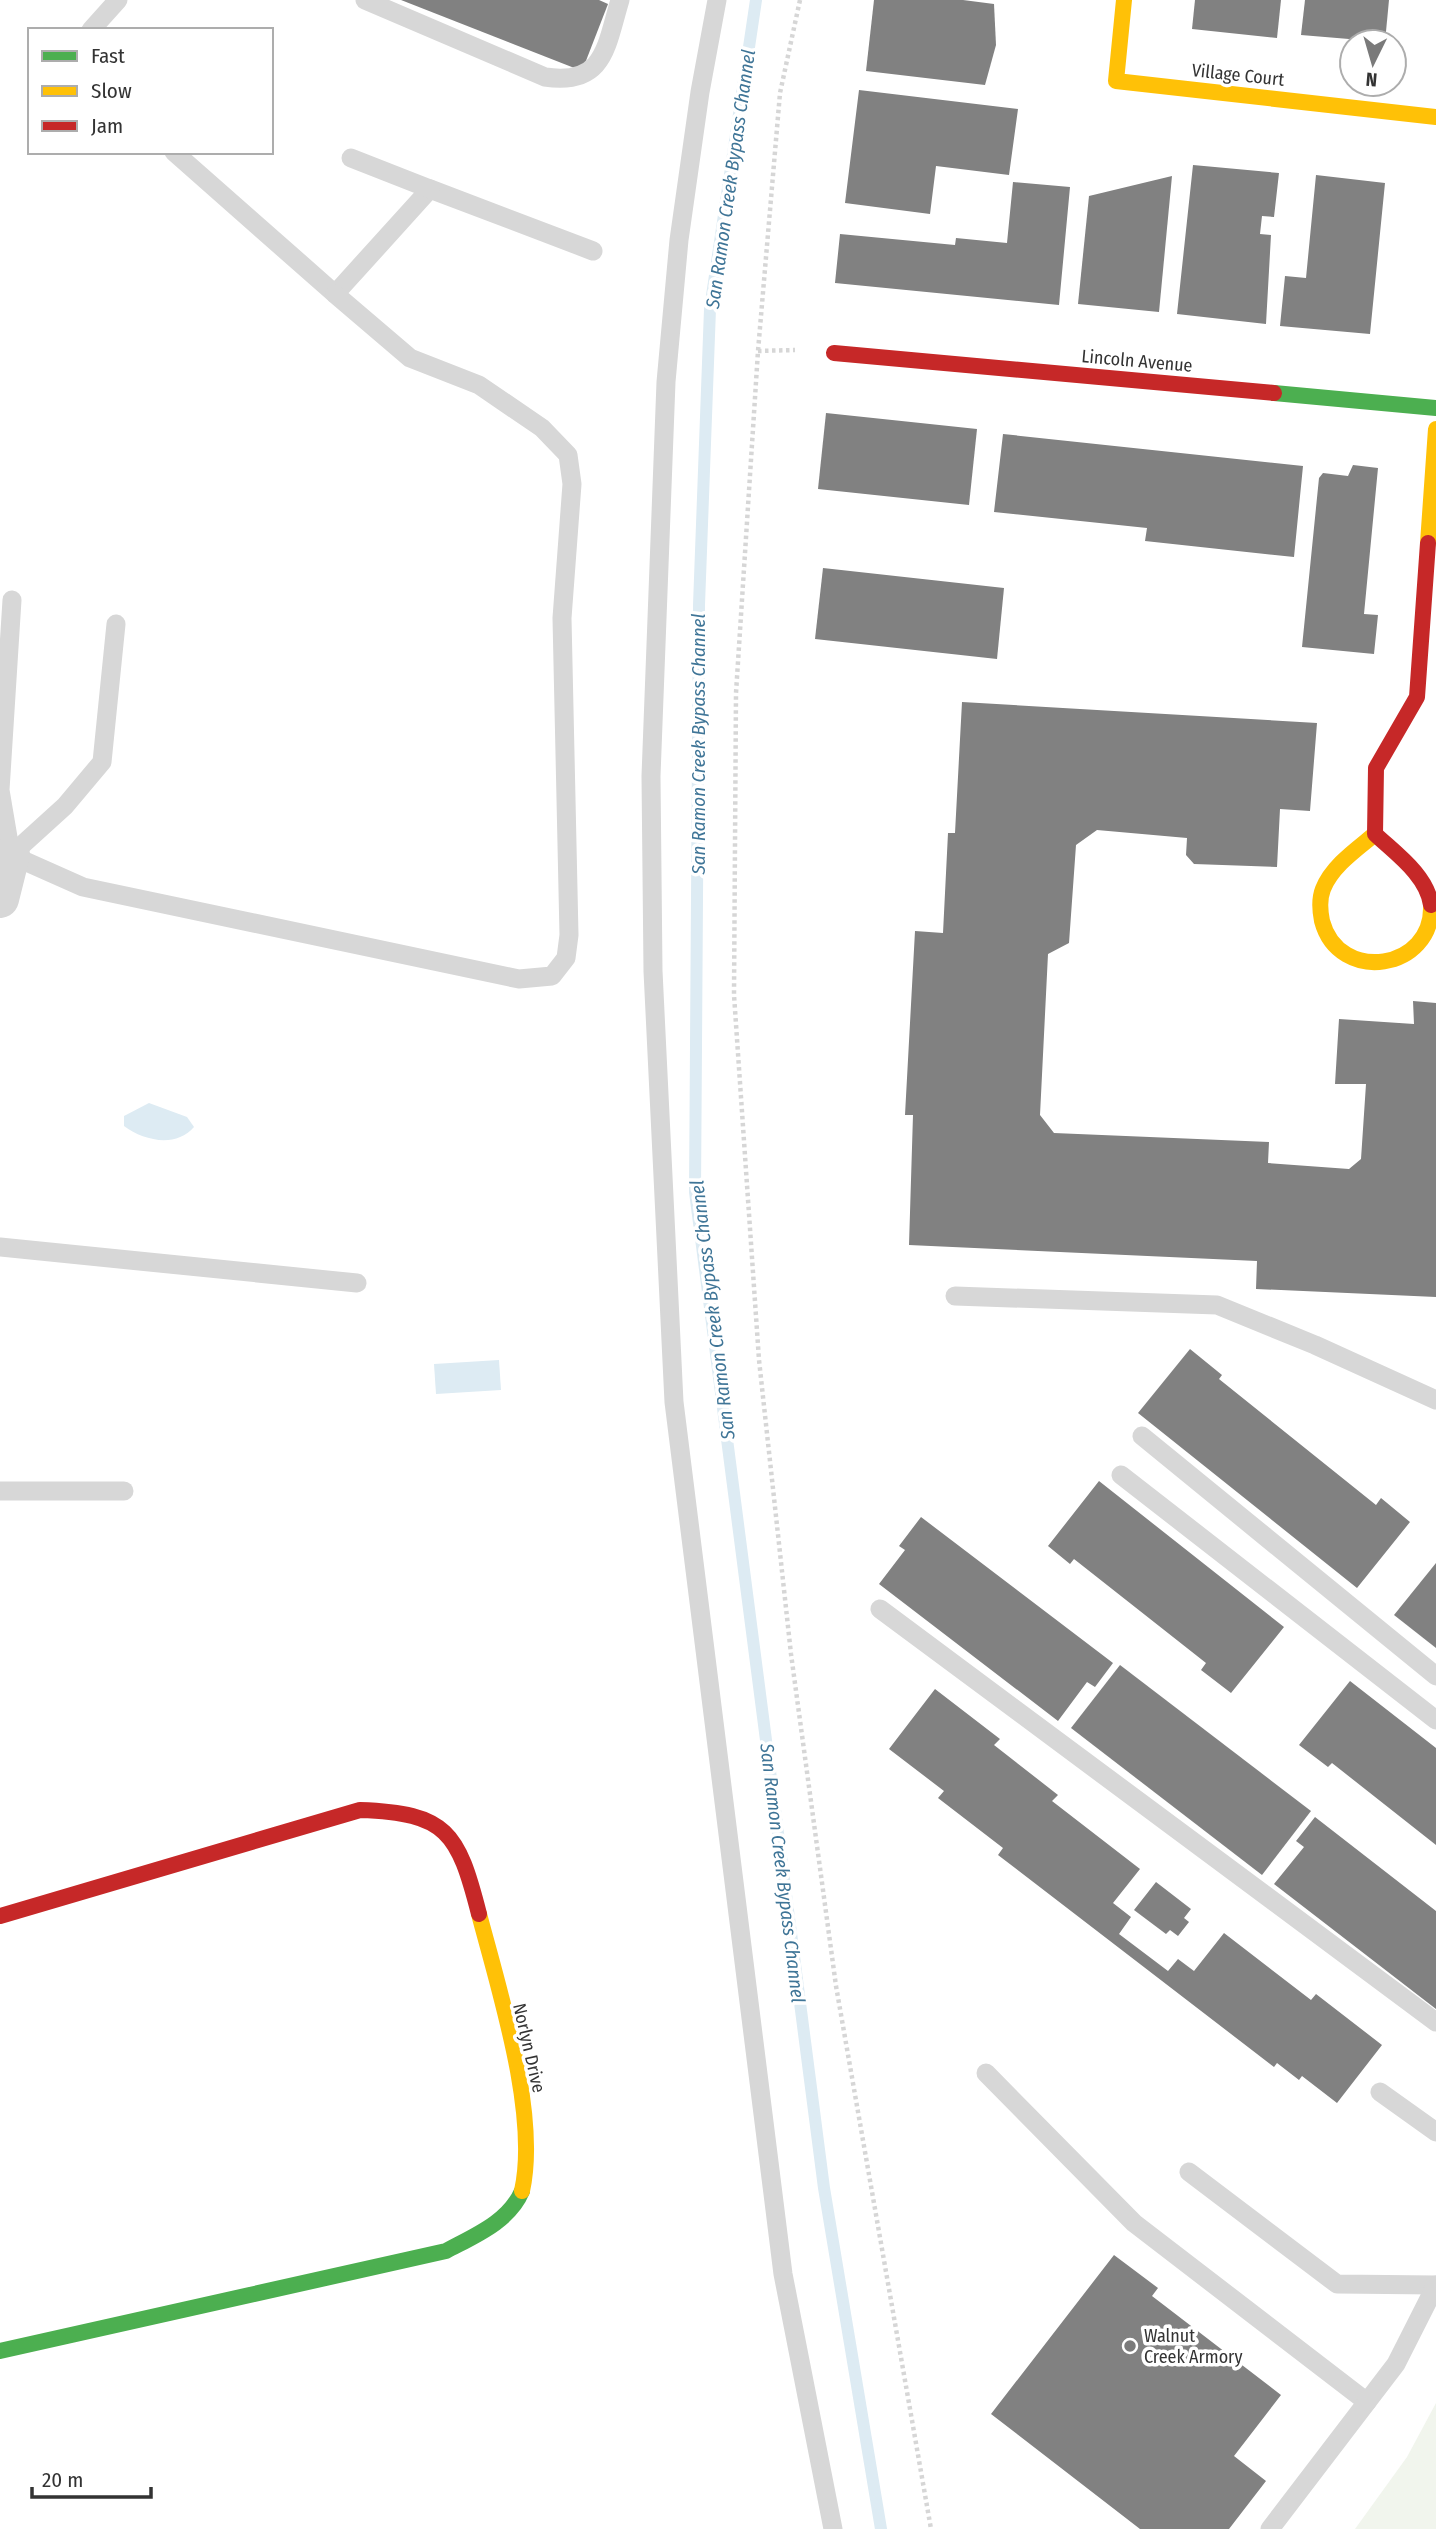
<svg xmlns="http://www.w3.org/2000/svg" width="1436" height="2529" font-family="'Fira Sans Condensed',sans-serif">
<rect width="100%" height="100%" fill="#fff"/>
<path fill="#f1f5ed" d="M1436,2403V2529H1355L1407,2457Z"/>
<g fill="#ddebf3">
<path d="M149,1103L187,1117L194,1127C176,1148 144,1141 124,1126V1116Z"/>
<path d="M499,1360L501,1390L436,1394L434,1364Z"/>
</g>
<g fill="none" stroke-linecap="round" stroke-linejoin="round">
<path stroke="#ddebf3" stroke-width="12" d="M756,0L710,309L699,605L695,1192L824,2188L881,2529"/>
</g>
<g fill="#818181">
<path d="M401,0H599L608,4L582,71Z"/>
<path d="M874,0H963L994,4L996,45L985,85L866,71Z"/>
<path d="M1195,0H1281L1277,38L1192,29Z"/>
<path d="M1305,0H1389L1385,42L1301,35Z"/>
<path d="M859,90L1018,109L1009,175L936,166L930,214L845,203Z"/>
<path d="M1193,165L1279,173L1274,217L1262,216L1260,234L1271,235L1266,324L1177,314Z"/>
<path d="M1316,175L1385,183L1370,334L1280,326L1285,276L1306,278Z"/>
<path d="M1172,176L1159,312L1078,304L1089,196Z"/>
<path d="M1013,182L1070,187L1059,305L835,283L840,234L955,245L956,238L1007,243Z"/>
<path d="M826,413L977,429L969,505L818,489Z"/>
<path d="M1003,434L1303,466L1294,557L1145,541L1147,528L994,512Z"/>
<path d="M1353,465L1378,468L1364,614L1378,615L1374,654L1302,647L1319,478L1323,473L1348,476Z"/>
<path d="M823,568L1004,588L997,659L815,639Z"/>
<path d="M962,702L1317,723L1310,811L1280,809L1277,867L1194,864L1186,855L1187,838L1097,830L1076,845L1069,943L1048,954L1040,1115L1054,1133L1269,1142L1268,1163L1349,1169L1361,1159L1366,1084H1335L1339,1019L1414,1024L1413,1001L1436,1003V1297L1256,1289L1257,1261L909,1245L913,1115H905L915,931L943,933L948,833H955Z"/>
<path d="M1190,1349L1222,1375L1219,1379L1376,1505L1381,1498L1410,1522L1357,1588L1138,1413Z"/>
<path d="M1099,1481L1284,1627L1231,1693L1201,1670L1206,1663L1074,1559L1070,1564L1048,1546Z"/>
<path d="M921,1517L1113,1663L1095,1687L1087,1682L1058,1721L879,1584L905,1550L899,1546Z"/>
<path d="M1436,1563V1648L1394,1615Z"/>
<path d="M1120,1665L1311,1811L1262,1875L1071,1728Z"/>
<path d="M1350,1681L1436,1748V1845L1332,1763L1328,1767L1299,1745Z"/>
<path d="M935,1689L1000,1739L994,1745L1058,1795L1052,1801L1140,1869L1113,1903L1131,1917L1119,1934L1168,1971L1178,1959L1194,1971L1224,1933L1311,2000L1316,1994L1382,2045L1337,2103L1302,2076L1299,2080L1277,2063L1274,2067L998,1855L1003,1848L938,1798L944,1791L889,1749Z"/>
<path d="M1315,1817L1436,1911V2009L1274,1884L1304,1847L1296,1841Z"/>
<path d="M1156,1882L1191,1909L1184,1918L1189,1922L1178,1936L1170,1930L1166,1934L1134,1910Z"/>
<path d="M1114,2255L1158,2288L1152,2296L1281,2395L1234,2456L1266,2481L1229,2529H1140L991,2414Z"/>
</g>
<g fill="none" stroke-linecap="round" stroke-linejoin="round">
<g stroke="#d6d6d6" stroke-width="4.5" stroke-dasharray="3.5 3.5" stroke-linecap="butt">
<path d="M800,0L780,93L758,351L736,693L734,995L759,1360L791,1654L836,1986L931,2529"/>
<path d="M758,351L795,350"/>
</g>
<g stroke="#d7d7d7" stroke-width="19">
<path d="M365,0L545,77C605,86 606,46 620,0"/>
<path d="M717,0L700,92L679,240L666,382L651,776L653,971L674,1402L783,2274L833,2529"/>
<path d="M91,30L118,0"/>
<path d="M174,152L335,294L430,189L593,251"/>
<path d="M351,158L430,189"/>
<path d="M11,855L83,887L519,979L552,976L566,958L569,935L562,618L572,484L568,455L542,428L479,385L410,358L335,294"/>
<path d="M11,855L65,806L102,762L116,624"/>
<path d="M11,855L0,790L12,600"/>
<path d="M0,1247L357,1283"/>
<path d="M955,1296L1217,1305L1315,1345L1436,1400"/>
<path d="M1142,1436L1436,1676"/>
<path d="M1121,1475L1436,1720"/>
<path d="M0,1491H124"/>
<path d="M880,1609L1436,2022"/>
<path d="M986,2073L1134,2223L1367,2402"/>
<path d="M1380,2092L1436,2132"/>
<path d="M1189,2172L1337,2284L1436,2285"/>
<path d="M1270,2529L1396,2364L1436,2285"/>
</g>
<path stroke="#d7d7d7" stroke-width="38" d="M0,899L11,855"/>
<g stroke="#4caf50" stroke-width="16">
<path d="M1274,393L1436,408"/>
<path d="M0,2351L446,2251C474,2236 509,2222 522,2191"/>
</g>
<g stroke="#ffc107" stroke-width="16">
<path d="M1124,0L1116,81L1436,117"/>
<path d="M1428,543L1436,429"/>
<path d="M1375,834C1357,849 1332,866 1323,889C1319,899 1320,911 1322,921C1339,985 1434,970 1431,905"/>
<path d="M479,1914C499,1990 539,2115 522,2191"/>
</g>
<g stroke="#c62828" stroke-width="16">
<path d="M834,353L1274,393"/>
<path d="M1428,543L1417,697L1376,768L1375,834C1395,853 1427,875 1431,905"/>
<path d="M0,1916L360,1810C447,1813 458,1832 479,1914"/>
</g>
</g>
<circle fill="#7a7a7a" stroke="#fff" stroke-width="2.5" cx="1130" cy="2346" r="7"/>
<g text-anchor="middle" stroke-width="7" stroke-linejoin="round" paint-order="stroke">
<g font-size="18" fill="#333" stroke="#fff">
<text transform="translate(1238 75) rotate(6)" y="6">Village Court</text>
<text transform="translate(1137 361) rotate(5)" y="6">Lincoln Avenue</text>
<text transform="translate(529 2048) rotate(77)" y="6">Norlyn Drive</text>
</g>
<g font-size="18" fill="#333" stroke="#fff" text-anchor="start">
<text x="1144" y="2342">Walnut<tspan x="1144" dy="21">Creek Armory</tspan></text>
</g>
<g font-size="19" font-style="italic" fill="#3f7597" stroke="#fff">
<text transform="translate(730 179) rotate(-82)" y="7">San Ramon Creek Bypass Channel</text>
<text transform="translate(698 744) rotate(-90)" y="7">San Ramon Creek Bypass Channel</text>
<text transform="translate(712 1310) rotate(-97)" y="7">San Ramon Creek Bypass Channel</text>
<text transform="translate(783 1873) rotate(83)" y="7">San Ramon Creek Bypass Channel</text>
</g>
</g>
<rect x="28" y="28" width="245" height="126" fill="#ffffff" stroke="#adadad" stroke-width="2"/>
<rect x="42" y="51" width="35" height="10" fill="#4caf50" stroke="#adadad" stroke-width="2"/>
<text x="91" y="63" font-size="21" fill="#333333">Fast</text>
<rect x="42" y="86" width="35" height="10" fill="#ffc107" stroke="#adadad" stroke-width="2"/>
<text x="91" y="98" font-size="21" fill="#333333">Slow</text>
<rect x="42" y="121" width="35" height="10" fill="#c62828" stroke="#adadad" stroke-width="2"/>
<text x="91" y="133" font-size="21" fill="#333333">Jam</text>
<g transform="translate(1373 63) rotate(185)"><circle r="33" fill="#ffffff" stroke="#adadad" stroke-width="2"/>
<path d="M0-5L12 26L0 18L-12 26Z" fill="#7a7a7a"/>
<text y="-10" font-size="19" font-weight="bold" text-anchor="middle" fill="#333333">N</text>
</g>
<path d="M32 2487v10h119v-10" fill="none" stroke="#333333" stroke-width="3.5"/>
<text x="42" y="2487" font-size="21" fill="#333333" stroke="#ffffff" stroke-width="5" paint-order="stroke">20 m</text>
</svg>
